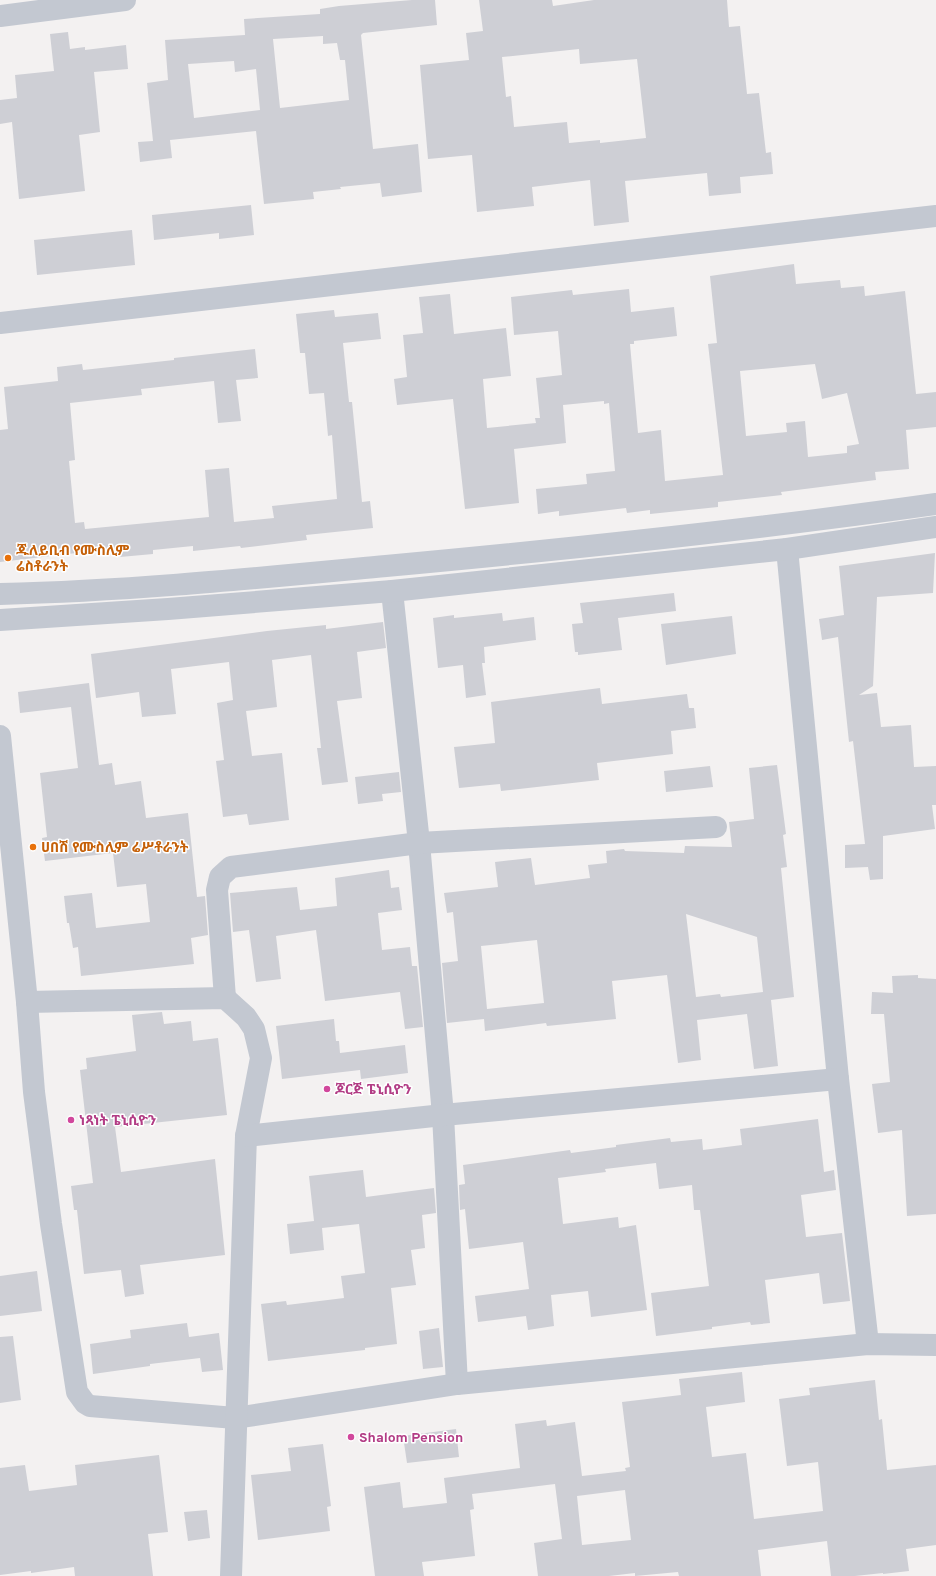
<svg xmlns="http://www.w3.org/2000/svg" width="936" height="1576" font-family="Overpass,'Noto Sans Ethiopic',sans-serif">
<rect width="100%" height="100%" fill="#f3f1f1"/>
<g fill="#cecfd5" fill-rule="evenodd">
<path d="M412,0H435L437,25L363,33L361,35L373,149L418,144L422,192L382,197L380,183L340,187L341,189L313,192L314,199L264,204L256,131L170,140L172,158L140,162L138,142L153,141L147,83L168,80L165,40L245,35L244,19L320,14V9L339,6ZM323,36V44L337,43L340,60H345L349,100L280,108L273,39ZM234,61L235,72L256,69L260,110L194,118L188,64Z"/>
<path d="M479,0H552L553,6L594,0H727L729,27L740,26L747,94L759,93L766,153L771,152L773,174L740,177L741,193L709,196L707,173L625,181L629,222L594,226L590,180L532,187L534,206L477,212L472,155L428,159L420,65L469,60L466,33L483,31ZM579,49L580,64L637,59L646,138L600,143V140L569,143L567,122L514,127L511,96L506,97L502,57Z"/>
<path d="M68,32L70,49L85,47V50L126,45L128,69L94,72L100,132L79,135L85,191L19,199L12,122L0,124V100L17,98L15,75L54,71L50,34Z"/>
<path d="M251,205L254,235L219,239V233L154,240L152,215Z"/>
<path d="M132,230L135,265L37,275L34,240Z"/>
<path d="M794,264L796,284L840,280L841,288L864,286L865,296L905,291L916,394L936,392V427L906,430L909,469L875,472L876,480L781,492L782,495L718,502V507L650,514V510L627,513L626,508L559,516V511L538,514L536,489L587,484L586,474L615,471L609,403L604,404V401L563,405L566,443L514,449L519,503L465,509L453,399L397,405L394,379L407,377L403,335L423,333L419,297L450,294L454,334L506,328L511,376L483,379L487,428L536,423L535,418H540L536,378L562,375L558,331L514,335L511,297L572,290L573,295L629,289L631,312L674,307L677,336L634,341V344H630L638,433L661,430L665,481L723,475L708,344L717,343L710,276ZM815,364L822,399L847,393L859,444L847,446V453L808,457L805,421L786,423L787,432L746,436L740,371Z"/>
<path d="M334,310L335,317L378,313L381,339L343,343L349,402H352L362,502L370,501L373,528L306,535L307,540L241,548L240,546L193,551V546L153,550V554L120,557L119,548L0,562V430L8,429L4,387L58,381L57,367L82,364L83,370L174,360V358L255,349L258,378L236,380L241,421L218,423L214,381L141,389L142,395L70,403L75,460L69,461L75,523L84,522L85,529L209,517L205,470L229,468L234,522L274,518L272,506L337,499L332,435L328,436L324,393L309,394L305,353H300L296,314Z"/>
<path d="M935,553L933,593L877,597L873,686L859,695L877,693L881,727L911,725L914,767L936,766V805H932L935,829L883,836V879L870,880L868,867L845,868V845L865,844L853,741L849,742L838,637L822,640L819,619L844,615L839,566Z"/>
<path d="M674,593L676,611L618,618L622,650L578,655V652H575L572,624L583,623L580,603Z"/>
<path d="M502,613L503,621L534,617L536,640L484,647L485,663H482L486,695L466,698L463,665L438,668L433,618L454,615V618Z"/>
<path d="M732,616L736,654L666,665L661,624Z"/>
<path d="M383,622L386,648L357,652L362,698L337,701L348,782L322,785L317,748H321L311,655L272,660L277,707L246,711L252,756L282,753L289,820L249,825L247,814L223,817L216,761L224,760L217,703L233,700L229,662L171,669L176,714L142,717L139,692L96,698L91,654L267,631L326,625V629Z"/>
<path d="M89,683L99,765L112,763L115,785L141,781L146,818L188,813L197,897L205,896L208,935L191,938L194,964L81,976L78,947L73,948L69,923H67L64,896L92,893L96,928L150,922L146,884L117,887L113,853L45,861L42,838L47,837L40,773L78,768L71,707L20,713L18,692Z"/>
<path d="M600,688L602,704L687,694L689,708H694L696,728L671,731L673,754L597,763L599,780L501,791L500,784L459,788L454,747L495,743L491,702Z"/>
<path d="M777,765L786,834L783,835L787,867L781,868L794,997L771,1000L778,1066L754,1069L747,1014L697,1020L701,1060L678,1063L667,975L612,981L616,1019L547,1026L546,1023L485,1031L484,1019L447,1023L442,963L458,961L453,912L447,913L444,893L498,887L495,862L531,858L535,885L590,878L588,865L607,863L606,851L624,849L625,851L684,853L685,846L732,847L729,822L754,819L749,768ZM686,914L757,937L763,992L721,997L720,994L696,997ZM537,940L544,1003L487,1009L481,946Z"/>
<path d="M710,766L713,787L666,792L664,771Z"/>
<path d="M399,772L401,792L382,794L383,801L358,804L355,777Z"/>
<path d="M389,870L391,888L399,887L402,910L378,913L382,950L410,947L412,966H417L423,1027L405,1029L400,992L325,1001L316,930L276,936L281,979L256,982L249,930L233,932L230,893L297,887L300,910L337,906L335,878Z"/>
<path d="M918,975V978L936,979V1214L907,1216L902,1130L878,1133L872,1084L890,1082L884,1014H871L872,992L893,993L892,976Z"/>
<path d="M162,1012L164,1024L191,1021L193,1041L218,1038L227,1115L115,1127L121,1172L215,1159L225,1255L140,1265L144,1294L125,1297L121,1270L84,1274L77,1210H74L71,1186L93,1183L80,1070L87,1069L86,1058L136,1051L132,1015Z"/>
<path d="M334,1019L336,1041H339L340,1053L405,1045L408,1073L361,1079L360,1070L282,1079L276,1026Z"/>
<path d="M818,1119L824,1172L834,1170L836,1190L801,1195L806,1237L842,1233L850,1301L823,1304L819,1273L765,1280L770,1323L751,1325L750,1322L712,1327V1329L656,1336L651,1293L709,1286L700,1210H694L692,1185L659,1189L656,1163L605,1169L606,1172L558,1178L563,1224L618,1217L619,1228L636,1225L647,1310L591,1317L588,1291L551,1295L554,1326L528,1330L526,1316L478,1322L475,1296L529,1289L523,1242L469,1249L465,1209L460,1210L459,1185L465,1184L463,1165L570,1150L571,1153L616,1147V1145L670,1138L671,1142L702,1139L703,1150L742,1145L740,1129Z"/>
<path d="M363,1170L366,1197L434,1188L436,1213L422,1215L425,1248L411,1250L416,1285L391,1288L397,1344L365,1348V1350L268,1361L261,1304L286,1301L287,1305L344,1298L341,1276L365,1273L359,1224L322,1228L324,1250L290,1254L287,1224L314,1221L309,1176Z"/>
<path d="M37,1271L42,1311L0,1316V1276Z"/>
<path d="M187,1323L189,1337L219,1333L223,1370L202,1372L200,1358L150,1364V1366L93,1374L90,1344L131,1338L130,1330Z"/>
<path d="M439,1328L443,1367L423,1369L419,1331Z"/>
<path d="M13,1336L21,1400L0,1403V1337Z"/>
<path d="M742,1372L745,1402L706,1407L712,1457L746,1453L754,1519L823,1511L818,1462L787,1466L779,1399L810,1395L809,1388L875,1380L879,1420L882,1419L887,1470L936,1465V1545L906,1549L909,1571L883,1574V1573L855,1576H831L827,1541L758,1550L761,1576H679L678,1572L635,1576V1573L609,1576H538L534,1543L562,1539L555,1484L472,1494L474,1509L470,1510L475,1556L422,1562L424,1576H375L364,1487L400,1482L403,1508L447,1503L444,1478L520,1468L515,1424L546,1420L547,1426L575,1422L582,1476L626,1471L625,1468L630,1467L622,1402L681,1395L679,1379ZM625,1490L631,1540L582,1545L577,1496Z"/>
<path d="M456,1429L459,1457L407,1463L403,1436Z"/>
<path d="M323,1444L331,1506L327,1507L330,1531L258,1540L251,1475L291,1471L288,1448Z"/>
<path d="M159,1455L168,1532L148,1534L153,1576H75L74,1567L31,1573V1571L0,1575V1468L25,1465L29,1491L77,1485L75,1465Z"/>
<path d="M207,1510L210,1538L188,1541L184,1512Z"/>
</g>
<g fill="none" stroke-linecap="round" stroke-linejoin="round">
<g stroke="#c3c8d1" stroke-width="22">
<path d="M0,16L125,0"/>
<path d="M0,323L936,216"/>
<path d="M787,549L838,1079L868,1344"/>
<path d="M392,591L419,843L443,1115L457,1384"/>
<path d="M0,594C129,591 258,578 386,566C570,549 753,530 936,504"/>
<path d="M0,620L168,609L392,591L787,549L936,527"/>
<path d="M0,736L27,1002L34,1092L51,1224L77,1392L85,1403L90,1406L235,1418L457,1384L868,1344L936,1345"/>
<path d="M225,998L217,890L220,877L231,867L419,843L716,827"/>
<path d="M27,1002L225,998L246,1017L254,1029L261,1058L246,1136L231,1576"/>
<path d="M246,1136L443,1115L838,1079"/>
</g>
</g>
<g fill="#e8710a" stroke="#fff" stroke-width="1.5">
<circle cx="8" cy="558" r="4"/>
<circle cx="33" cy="847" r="4"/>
</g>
<g fill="#d1479c" stroke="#fff" stroke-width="1.5">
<circle cx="327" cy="1089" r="4"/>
<circle cx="71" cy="1120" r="4"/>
<circle cx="351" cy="1437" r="4"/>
</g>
<g text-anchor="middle" stroke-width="3" stroke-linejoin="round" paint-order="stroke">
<g font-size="14" font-weight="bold" fill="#c56008" stroke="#fff" text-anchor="start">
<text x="16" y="555">ጁለይቢብ የሙስሊም<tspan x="16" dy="16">ሬስቶራንት</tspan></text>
<text x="41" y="852">ሀበሽ የሙስሊም ሬሥቶራንት</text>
</g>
<g font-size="14" font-weight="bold" fill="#b23c85" stroke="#fff" text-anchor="start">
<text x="335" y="1094">ጆርጅ ፔኒሲዮን</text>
<text x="79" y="1125">ነጻነት ፔኒሲዮን</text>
<text x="359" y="1442">Shalom Pension</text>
</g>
</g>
</svg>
